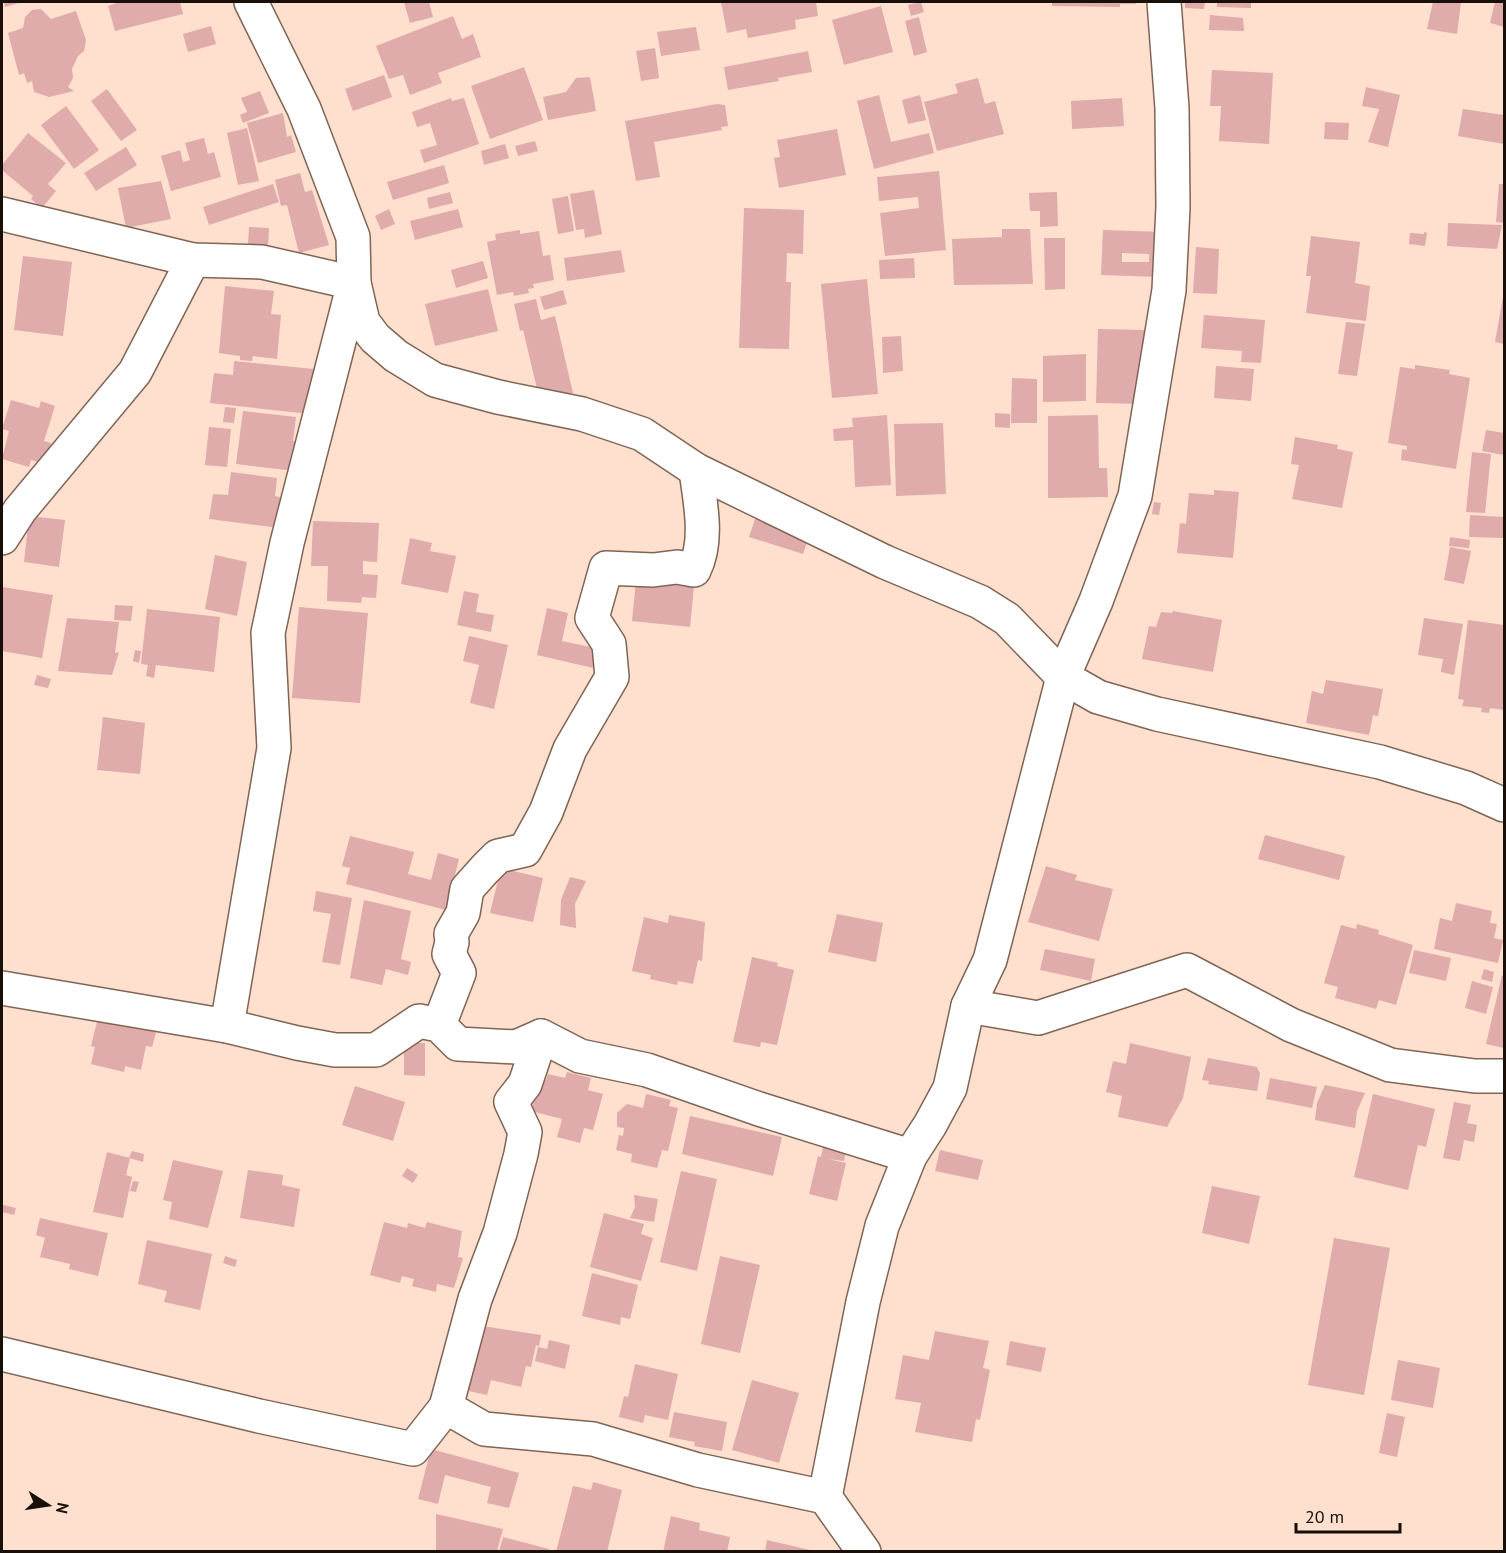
<svg xmlns="http://www.w3.org/2000/svg" width="1506" height="1553" font-family="'PT Sans',sans-serif">
<rect width="100%" height="100%" fill="#ffdfce"/>
<g fill="#dfabab" fill-rule="evenodd">
<path d="M4,2H22L5,7Z"/>
<path d="M120,2H180L183,14L115,31L108,6Z"/>
<path d="M404,2H429L433,17L410,23Z"/>
<path d="M721,2H816L818,16L795,20L796,29L748,38L746,29L727,33Z"/>
<path d="M921,2L924,12L911,16L908,5Z"/>
<path d="M1052,2H1136V4H1120V7L1052,6Z"/>
<path d="M1185,2H1205L1204,9L1185,8Z"/>
<path d="M1217,2H1251V8L1217,7Z"/>
<path d="M1433,2H1461L1457,34L1427,29Z"/>
<path d="M1495,2H1504V27L1490,23Z"/>
<path d="M881,6L893,52L844,65L832,20Z"/>
<path d="M41,9L51,19L76,11L86,40L84,51L78,56L72,69L73,78L68,87L74,91L49,97L34,92L32,81L27,83L24,73L19,75L8,33L23,28L25,17L32,10Z"/>
<path d="M1210,15L1243,18L1244,31L1209,30Z"/>
<path d="M453,16L462,39L473,34L481,57L438,73L442,83L410,95L403,75L389,79L376,46Z"/>
<path d="M919,17L927,52L914,56L905,21Z"/>
<path d="M211,26L216,44L188,52L183,34Z"/>
<path d="M696,27L700,50L661,56L657,32Z"/>
<path d="M655,48L659,78L641,81L636,51Z"/>
<path d="M808,51L812,72L778,78L779,81L728,90L724,67Z"/>
<path d="M524,67L543,120L490,139L471,86Z"/>
<path d="M1212,70L1273,73L1269,144L1219,141L1221,106H1210Z"/>
<path d="M384,75L392,97L353,111L345,89Z"/>
<path d="M590,77L596,111L548,120L543,97L566,92L576,78Z"/>
<path d="M978,78L985,104L995,101L1004,134L937,151L924,102L958,93L955,84Z"/>
<path d="M1366,87L1400,95L1388,147L1368,142L1379,109L1362,106Z"/>
<path d="M107,89L137,130L121,141L91,101Z"/>
<path d="M260,91L269,113L243,123L240,115L247,112L241,98Z"/>
<path d="M879,95L891,142L929,133L934,153L874,169L857,101Z"/>
<path d="M920,95L926,120L908,124L902,100Z"/>
<path d="M451,98L452,101L464,98L479,144L424,163L420,150L437,145L430,123L417,127L412,112Z"/>
<path d="M1122,98L1124,126L1072,129L1071,101Z"/>
<path d="M717,104L725,105L728,126L721,127L722,130L654,142L660,177L636,181L625,121Z"/>
<path d="M66,106L99,150L74,169L41,125Z"/>
<path d="M1463,109L1504,115V144L1458,136Z"/>
<path d="M283,113L287,137L291,135L296,152L258,163L247,123Z"/>
<path d="M1325,122L1349,123L1348,140L1324,139Z"/>
<path d="M247,128L259,181L238,185L227,133Z"/>
<path d="M837,129L846,175L779,188L774,158L780,157L777,140Z"/>
<path d="M28,133L66,163L48,184L56,191L42,208L31,199L33,196L2,170V165Z"/>
<path d="M204,138L208,154L214,152L221,177L171,191L161,156L180,150L183,162L190,160L185,143Z"/>
<path d="M535,141L538,151L518,156L515,146Z"/>
<path d="M505,144L509,158L484,165L481,151Z"/>
<path d="M126,147L137,165L96,191L84,173Z"/>
<path d="M444,165L449,183L393,200L387,182Z"/>
<path d="M939,171L946,250L885,256L880,213L919,208L918,197L879,201L877,177Z"/>
<path d="M300,173L305,192L312,190L329,245L299,253L287,205L281,206L275,180Z"/>
<path d="M161,181L171,219L126,228L118,188Z"/>
<path d="M273,184L279,202L209,225L203,207Z"/>
<path d="M1499,184H1504V223L1496,222Z"/>
<path d="M594,190L602,234L585,238L584,229L576,230L570,194Z"/>
<path d="M450,192L453,203L429,209L427,198Z"/>
<path d="M1057,192L1058,226L1040,227V211H1030L1029,193Z"/>
<path d="M568,196L574,231L558,234L552,199Z"/>
<path d="M744,208L804,210L803,254L787,253L786,282H791L789,349L739,348Z"/>
<path d="M389,209L395,224L381,230L375,216Z"/>
<path d="M458,209L463,227L415,240L410,221Z"/>
<path d="M1448,223L1502,225L1497,249L1447,246Z"/>
<path d="M249,227L269,228L268,245H248Z"/>
<path d="M1002,229H1030L1033,284L954,285L952,239L1002,237Z"/>
<path d="M520,230V234L539,231L543,256L550,255L554,280L533,284L534,288L528,289L529,293L514,296L513,292L497,295L487,242L496,240L495,234Z"/>
<path d="M1103,230L1162,232L1160,277L1101,275ZM1122,253L1149,254V262H1122Z"/>
<path d="M1424,232L1427,233L1425,246L1409,244L1410,233L1424,234Z"/>
<path d="M1311,236L1360,242L1355,283L1370,286L1366,321L1306,313L1311,276H1306Z"/>
<path d="M1044,238H1065V289L1045,290Z"/>
<path d="M1196,247L1219,249L1217,294L1193,293Z"/>
<path d="M621,250L625,272L567,281L564,258Z"/>
<path d="M23,256L72,262L63,336L14,330Z"/>
<path d="M914,258L915,278L880,279L879,260Z"/>
<path d="M483,261L488,278L456,288L451,270Z"/>
<path d="M867,279L878,394L832,398L821,284Z"/>
<path d="M225,286L274,291L271,314L281,315L277,359L253,356L252,361L240,360V356L219,353Z"/>
<path d="M488,289L498,331L435,346L425,304Z"/>
<path d="M563,290L567,304L544,310L540,297Z"/>
<path d="M1503,297H1504V344L1495,342Z"/>
<path d="M536,299L541,320L555,316L573,393L540,401L523,330L520,331L514,304Z"/>
<path d="M1204,315L1265,320L1261,363L1241,362L1242,351L1201,348Z"/>
<path d="M1346,322L1365,324L1357,376L1338,374Z"/>
<path d="M1098,329L1145,330L1144,404L1096,403Z"/>
<path d="M901,336L903,371L883,373L882,337Z"/>
<path d="M1086,354V401L1043,402V356Z"/>
<path d="M234,361L314,369L309,414L210,403L214,373L233,375Z"/>
<path d="M1415,365L1450,370L1449,374L1470,378L1456,469L1401,460L1402,449L1407,450V446L1388,443L1400,367L1415,369Z"/>
<path d="M1216,366L1254,369L1251,401L1214,398Z"/>
<path d="M1012,378L1037,379V423H1011Z"/>
<path d="M11,400L39,408L41,401L55,406L44,441L51,443L45,464L31,460L29,467L2,459L9,431L2,429Z"/>
<path d="M225,407L236,408L234,423L223,422Z"/>
<path d="M243,411L296,417L293,441L306,443L303,472L236,464Z"/>
<path d="M995,413L1010,414V428L995,427Z"/>
<path d="M887,415L891,485L855,487L853,440L834,441L833,429L853,427L852,418Z"/>
<path d="M1098,415L1099,468H1107L1108,497L1048,498V416Z"/>
<path d="M943,423L946,494L896,496L894,424Z"/>
<path d="M209,427L231,429L227,467L205,465Z"/>
<path d="M1486,430L1504,433V455L1482,451Z"/>
<path d="M1295,437L1338,445L1337,449L1353,452L1342,508L1292,499L1299,465L1291,464Z"/>
<path d="M1472,452L1491,454L1485,513L1466,512Z"/>
<path d="M231,472L277,478L275,496L284,498L280,528L209,519L213,494L228,495Z"/>
<path d="M1214,490L1239,492L1233,558L1177,553L1180,523L1186,524L1189,493L1214,495Z"/>
<path d="M1154,502L1161,503L1159,515L1152,514Z"/>
<path d="M757,513L811,530L803,554L749,537Z"/>
<path d="M1470,515L1504,517V538L1469,537Z"/>
<path d="M29,516L65,520L59,567L24,562Z"/>
<path d="M313,521L379,523L377,562L363,561V574L378,575L376,598L362,597L361,603L327,601L328,566H311Z"/>
<path d="M1450,537L1470,540L1469,548L1449,546Z"/>
<path d="M410,538L432,543L430,551L456,556L448,593L401,584Z"/>
<path d="M1450,547L1471,551L1464,584L1444,580Z"/>
<path d="M215,555L247,562L237,616L205,609Z"/>
<path d="M636,581L694,587L690,627L632,621Z"/>
<path d="M2,587L53,595L42,658L2,651Z"/>
<path d="M464,591L479,594L476,612L494,615L491,632L457,625Z"/>
<path d="M115,605L133,606L131,621L114,620Z"/>
<path d="M299,607L368,613L360,703L292,698Z"/>
<path d="M547,608L568,613L562,641L595,648L593,656L609,659L606,671L537,655Z"/>
<path d="M147,609L220,617L214,672L156,665L154,678L146,676L148,665L141,664Z"/>
<path d="M1173,611L1222,620L1213,672L1142,659L1149,626L1156,627L1161,612L1172,613Z"/>
<path d="M67,618L119,622L115,653L119,652L112,675L58,671Z"/>
<path d="M1424,618L1463,624L1454,675L1441,672L1443,659L1418,655Z"/>
<path d="M1468,620L1504,625V710L1490,708L1489,713L1481,712L1482,708L1462,706L1464,700L1458,699Z"/>
<path d="M469,636L508,645L494,709L470,703L479,665L463,661Z"/>
<path d="M135,650L141,651L139,663L133,661Z"/>
<path d="M37,675L51,679L48,688L34,685Z"/>
<path d="M1326,680L1383,689L1378,716L1373,715L1369,735L1306,723L1312,691L1323,694Z"/>
<path d="M103,717L145,723L140,774L97,770Z"/>
<path d="M1265,835L1345,856L1339,880L1258,859Z"/>
<path d="M350,836L414,852L408,874L431,880L438,853L459,859L446,910L346,884L350,868L342,866Z"/>
<path d="M1046,866L1077,875L1075,880L1113,889L1099,941L1028,922Z"/>
<path d="M501,868L543,878L533,922L490,913Z"/>
<path d="M570,877L586,881L575,904L576,928L560,925L561,900Z"/>
<path d="M316,891L352,898L340,965L322,962L331,914L313,911Z"/>
<path d="M364,900L411,911L401,959L411,962L408,975L386,969L382,985L350,978Z"/>
<path d="M1456,903L1492,911L1490,923L1497,924L1494,938L1503,940L1498,963L1434,949L1440,918L1452,921Z"/>
<path d="M837,914L883,923L876,962L828,952Z"/>
<path d="M669,915L705,922L702,961L698,960L693,984L678,981L677,985L650,979L651,975L632,971L644,917L668,923Z"/>
<path d="M1357,924L1379,930L1378,934L1413,945L1396,1005L1379,1000L1376,1009L1335,998L1338,987L1324,983L1341,925L1356,929Z"/>
<path d="M1045,949L1095,959L1091,981L1040,970Z"/>
<path d="M1414,950L1451,958L1446,981L1409,973Z"/>
<path d="M752,957L778,963L777,966L794,970L777,1045L761,1042L760,1047L733,1042Z"/>
<path d="M1484,969L1494,972L1492,982L1481,979Z"/>
<path d="M1502,975L1504,976V1048L1486,1044Z"/>
<path d="M1472,981L1493,987L1486,1014L1465,1008Z"/>
<path d="M99,1014L157,1029L152,1047L146,1046L141,1070L125,1066L124,1072L91,1064L95,1047L91,1046Z"/>
<path d="M404,1043H425V1076L404,1075Z"/>
<path d="M1130,1043L1191,1057L1183,1098L1167,1127L1118,1117L1122,1096L1106,1092L1113,1061L1126,1064Z"/>
<path d="M1208,1058L1257,1067L1260,1074L1257,1091L1208,1084L1209,1081L1202,1080Z"/>
<path d="M567,1072L591,1078L588,1090L603,1094L593,1130L584,1128L580,1143L557,1137L562,1119L531,1111L539,1078L546,1080L548,1074L565,1078Z"/>
<path d="M1270,1078L1317,1087L1312,1108L1266,1099Z"/>
<path d="M1325,1085L1365,1093L1357,1111L1355,1128L1315,1120L1317,1103Z"/>
<path d="M355,1086L405,1102L393,1141L342,1125Z"/>
<path d="M646,1094L671,1100L669,1106L678,1108L668,1151L662,1150L657,1168L631,1162L632,1154L616,1150L619,1135L623,1136L624,1128L617,1127V1113L627,1104L643,1108Z"/>
<path d="M1373,1094L1435,1109L1426,1147L1418,1145L1408,1190L1354,1177Z"/>
<path d="M1454,1102L1471,1105L1467,1123L1477,1125L1474,1142L1464,1140L1460,1161L1443,1158Z"/>
<path d="M690,1116L782,1137L773,1176L682,1154Z"/>
<path d="M823,1147L846,1151L844,1161L828,1159L846,1163L837,1201L809,1194L818,1156L821,1157Z"/>
<path d="M940,1150L983,1160L978,1180L935,1171Z"/>
<path d="M132,1151L144,1154L143,1162L129,1158Z"/>
<path d="M107,1152L130,1158L126,1175L132,1177L123,1218L93,1212Z"/>
<path d="M173,1160L223,1171L208,1228L169,1219L172,1202L163,1200Z"/>
<path d="M407,1168L418,1175L413,1183L402,1176Z"/>
<path d="M248,1170L283,1175L282,1185L300,1189L294,1227L240,1218Z"/>
<path d="M681,1171L717,1179L697,1271L660,1262Z"/>
<path d="M133,1181L139,1182L136,1192L130,1191Z"/>
<path d="M1212,1186L1260,1196L1249,1244L1202,1233Z"/>
<path d="M634,1195L658,1199L654,1222L630,1218L635,1207Z"/>
<path d="M3,1205L16,1208L14,1215L2,1212Z"/>
<path d="M604,1213L644,1224L641,1234L653,1238L641,1281L590,1267Z"/>
<path d="M40,1218L108,1233L98,1276L69,1269L70,1264L40,1257L45,1238L36,1235Z"/>
<path d="M384,1222L407,1228L408,1223L425,1228L427,1222L462,1231L458,1257L463,1258L454,1288L437,1284L436,1292L412,1286L414,1279L402,1276L400,1283L370,1275Z"/>
<path d="M1334,1238L1390,1248L1364,1395L1308,1385Z"/>
<path d="M147,1240L212,1254L200,1310L164,1302L167,1291L138,1284Z"/>
<path d="M225,1256L237,1260L235,1267L223,1263Z"/>
<path d="M720,1256L760,1265L740,1353L701,1344Z"/>
<path d="M592,1273L638,1285L630,1319L621,1317L620,1325L582,1316Z"/>
<path d="M482,1326L541,1335L539,1346L536,1345L531,1367L526,1366L521,1387L491,1380L487,1395L455,1388Z"/>
<path d="M935,1331L989,1341L983,1368L990,1370L980,1420L976,1419L972,1442L915,1432L921,1403L895,1399L903,1355L929,1360Z"/>
<path d="M549,1340L570,1345L565,1369L535,1361L538,1347L547,1349Z"/>
<path d="M1010,1341L1046,1348L1041,1372L1006,1365Z"/>
<path d="M1398,1360L1440,1368L1433,1408L1391,1400Z"/>
<path d="M635,1364L678,1374L668,1420L645,1415L643,1423L619,1417L624,1396L628,1397Z"/>
<path d="M752,1380L799,1393L779,1463L732,1450Z"/>
<path d="M674,1412L727,1422L722,1451L694,1446L695,1442L669,1437Z"/>
<path d="M1387,1413L1405,1417L1397,1457L1379,1453Z"/>
<path d="M431,1449L519,1473L509,1508L487,1503L491,1487L445,1475L438,1504L418,1499Z"/>
<path d="M593,1482L622,1490L607,1552H556L573,1486L591,1490Z"/>
<path d="M436,1514L503,1529L497,1551L436,1552Z"/>
<path d="M671,1516L700,1523L699,1530L730,1537L727,1552H663Z"/>
<path d="M503,1537L549,1549V1552H499Z"/>
<path d="M767,1540L810,1550L809,1552H765Z"/>
</g>
<g fill="none" stroke-linecap="round" stroke-linejoin="round">
<defs>
<g id="minor">
<path d="M251,2L304,109L353,237L354,283L363,322L375,338L396,356L435,380L498,397L582,414L642,434L696,470L885,562L980,602L1007,619L1063,677L1098,697L1157,714L1380,762L1466,788L1504,805"/>
<path d="M2,214L193,260L262,262L354,283L287,543L268,633L274,748L227,1026"/>
<path d="M2,538L20,510L135,372L193,260"/>
<path d="M2,988L227,1026L297,1043L335,1050H376L419,1021L439,1025L458,1044L516,1047L541,1036L580,1056L647,1070L759,1109L910,1156"/>
<path d="M968,1006L1038,1018L1187,970L1291,1025L1390,1065L1475,1076H1504"/>
<path d="M439,1025L459,973L449,954L452,942L451,934L463,913L467,889L485,869L498,856L525,850L546,812L570,749L612,677L609,644L592,618L606,568L653,570L677,567L694,570C709,540 700,502 696,470"/>
<path d="M2,1354L259,1416L413,1449L446,1407L484,1429L593,1439L698,1470L825,1497L864,1552"/>
<path d="M446,1407L475,1299L500,1233L521,1154L525,1132L511,1102L525,1084L541,1036"/>
<path d="M825,1497L863,1302L882,1226L910,1156L930,1125L950,1088L968,1006L990,960L1063,677L1096,601L1135,496L1169,290L1173,207L1172,108L1164,2"/>
</g>
</defs>
<use href="#minor" stroke="#7f6555" stroke-width="36"/>
<use href="#minor" stroke="#fff" stroke-width="33"/>
</g>
<rect width="1506" height="1553" fill="none" stroke="#190f09" stroke-width="6"/>
<g transform="translate(48 1505) rotate(102)" stroke="#ffdfce" stroke-width="4.5" paint-order="stroke">
<path d="M0-4.5L10 22L0 15L-10 22Z" fill="#190f09"/>
<text y="-9" font-size="16" font-weight="bold" text-anchor="middle" fill="#190f09">N</text>
</g>
<path d="M1296 1523v9h104v-9" fill="none" stroke="#190f09" stroke-width="3"/>
<text x="1305" y="1523" font-size="18" fill="#190f09" stroke="#ffdfce" stroke-width="4.5" paint-order="stroke">20 m</text>
</svg>
